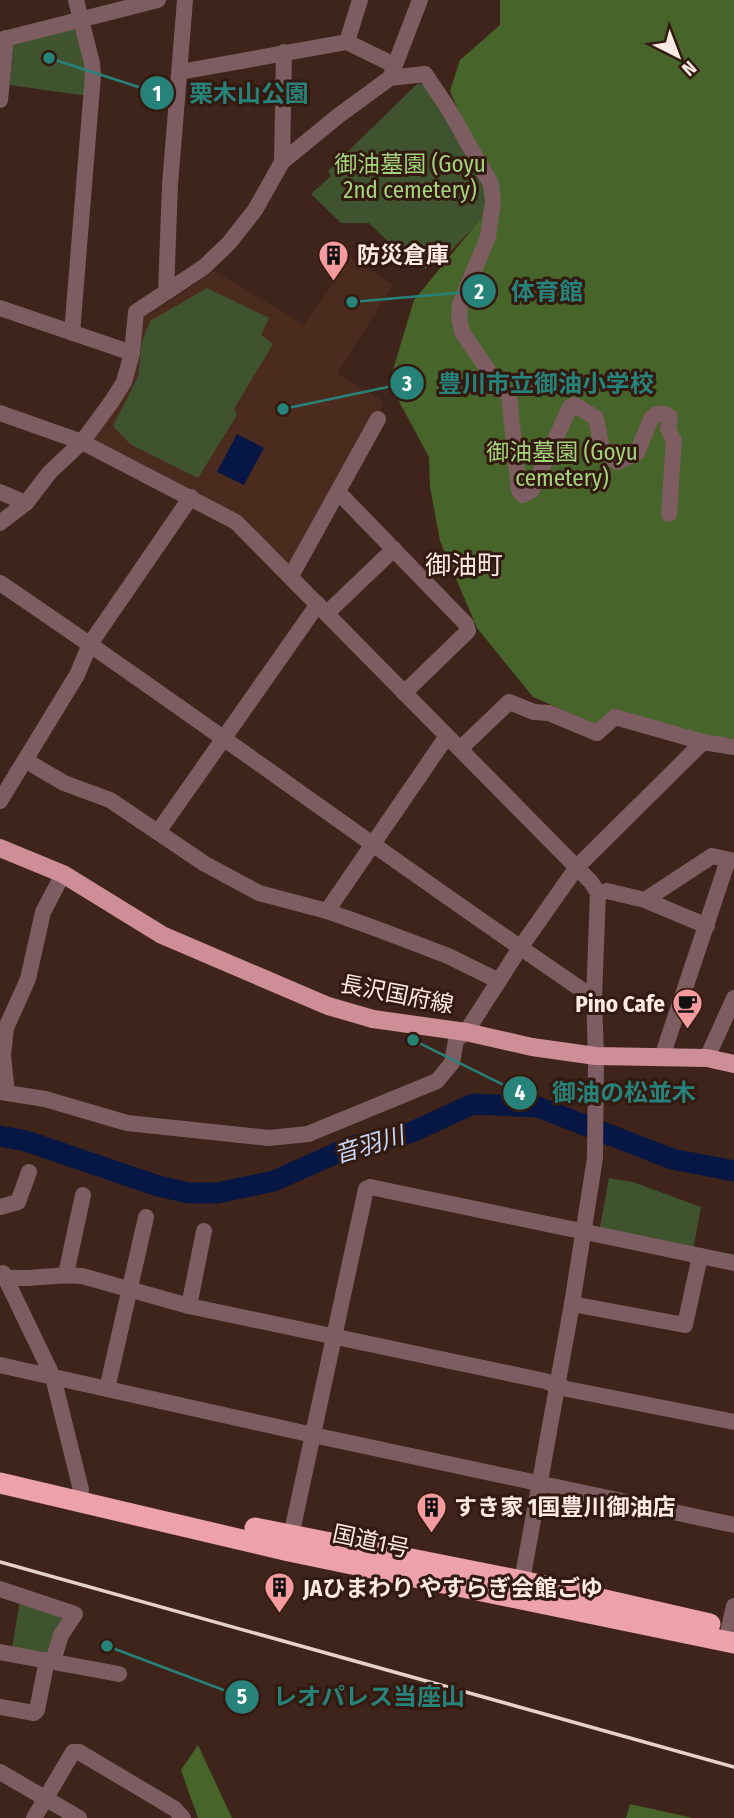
<svg xmlns="http://www.w3.org/2000/svg" width="734" height="1818" font-family="'Fira Sans Condensed','Noto Sans JP',sans-serif">
<rect width="100%" height="100%" fill="#3e241a"/>
<path fill="#4c2b1f" d="M351,258L393,285L337,374L384,402L292,568L235,513L92,439L130,371L144,318L214,271L304,325Z"/>
<g fill="#3f532e">
<path d="M76,26L90,74L88,96L9,85L14,41Z"/>
<path d="M418,83L428,88L487,190L488,210L481,220L442,260L424,269L407,260L369,223H341L311,194L331,176L328,171Z"/>
<path d="M207,288L269,318L261,335L273,344L234,409L237,415L198,478L130,444L113,426L138,377L142,342L150,321Z"/>
<path d="M609,1178L633,1182L701,1207L693,1250L599,1232Z"/>
<path d="M20,1601L70,1617L53,1654L12,1648Z"/>
</g>
<g fill="#47652a">
<path d="M500,0H734V739L712,738L615,709L597,725L533,697L477,628L440,541L430,487L429,457L389,383L414,300L497,199L450,91L460,60L500,25Z"/>
<path d="M198,1745L232,1818H198L181,1770Z"/>
<path d="M630,1804L693,1818H626Z"/>
</g>
<path fill="#061746" d="M237,434L264,448L244,485L217,472Z"/>
<g fill="none" stroke-linecap="round" stroke-linejoin="round">
<path stroke="#061746" stroke-width="21" d="M0,1136L26,1141L158,1186L189,1193H217L274,1181L350,1147L412,1132L473,1104L538,1107L672,1159L734,1171"/>
<g stroke="#7d5d61" stroke-width="16">
<path d="M0,40L158,0"/>
<path d="M347,42L394,65"/>
<path d="M180,72L347,42L360,0"/>
<path d="M390,78L420,0"/>
<path d="M0,100L6,38"/>
<path d="M282,162L284,52"/>
<path d="M166,292L170,185L185,0"/>
<path d="M0,308L132,353"/>
<path d="M72,333L93,75L92,63L76,0"/>
<path d="M0,413L82,442L236,522L591,882L598,893L594,998L596,1056L595,1158L572,1304L520,1592"/>
<path d="M0,492L26,503"/>
<path d="M339,493L466,624L468,631L404,693"/>
<path d="M0,523L26,503L50,472L82,442L112,401L124,382L132,353L136,312L204,267L229,243L255,210L282,162L338,116L390,78L425,74L448,108L491,184L493,202L488,237L460,304L459,316L462,332L494,379L509,396L519,491L523,495L532,490L570,407L575,405L596,418L602,449L617,462L637,453L651,419L656,414H665L670,417L668,429L674,441L669,514"/>
<path d="M291,576L378,419"/>
<path d="M0,583C200,718 394,863 594,998"/>
<path d="M327,613L394,549"/>
<path d="M703,742L734,747"/>
<path d="M25,760L64,783L110,800L205,864L259,893L327,911L380,930L448,956L499,981"/>
<path d="M0,801L77,675L90,644L191,497"/>
<path d="M158,832L318,604"/>
<path d="M598,893L607,891L645,900L712,856L734,861"/>
<path d="M645,900L707,926"/>
<path d="M327,911L447,736"/>
<path d="M662,1057L728,860"/>
<path d="M707,1058L734,998"/>
<path d="M0,1092L45,1099L127,1123L269,1138L308,1134L437,1081L452,1063L456,1040L466,1032L520,948L577,867L703,742L615,717L597,733L549,713L534,712L509,702L460,749"/>
<path d="M7,1093L3,1055L6,1028L28,979L43,912L63,874"/>
<path d="M0,1207L18,1202L29,1172"/>
<path d="M3,1273L53,1377L81,1490"/>
<path d="M66,1274L83,1195"/>
<path d="M0,1276C27,1282 54,1273 82,1276L189,1306L545,1381L567,1389L734,1422"/>
<path d="M572,1304L685,1325L700,1256"/>
<path d="M189,1306L204,1231"/>
<path d="M0,1365L313,1435L734,1525"/>
<path d="M107,1389L146,1217"/>
<path d="M291,1536L366,1189L370,1187L734,1263"/>
<path d="M0,1589L75,1614L61,1635L53,1661"/>
<path d="M729,1628L734,1606"/>
<path d="M0,1652L119,1674"/>
<path d="M0,1707L34,1713L37,1710L47,1660"/>
<path d="M0,1772L79,1818"/>
<path d="M34,1818L73,1752H79L175,1809L183,1818"/>
</g>
<path stroke="#cd8e97" stroke-width="18" d="M0,848L63,874L162,935L328,1006L373,1019L466,1032L532,1047L596,1056L707,1058L734,1064"/>
<g stroke="#eda1ab" stroke-width="21">
<path d="M0,1483L289,1551L734,1643"/>
<path d="M255,1528L522,1581L710,1624"/>
</g>
<path stroke="#e6d2cb" stroke-width="3.5" d="M0,1562L734,1767"/>
</g>
<defs>
<symbol id="building-pin" viewBox="-11 -11 22 30"><path d="M0 17L-7.5 6A9.5 9.5 0 1 1 7.5 6Z" fill="#f59b9d" stroke="#331a11"/><path d="M-4-6H4V6H1V3H-1V6H-4ZM-2.5-4.3h1.7v1.8h-1.7ZM.8-4.3h1.7v1.8H.8ZM-2.5-1h1.7V.8h-1.7ZM.8-1h1.7V.8H.8Z" fill="#111"/></symbol>
<symbol id="cafe-pin" viewBox="-11 -11 22 30"><path d="M0 17L-7.5 6A9.5 9.5 0 1 1 7.5 6Z" fill="#f59b9d" stroke="#331a11"/><path d="M-5.5-4.5H6V0H3Q3 3.5 0 3.5H-2.5Q-5.5 3.5-5.5 0ZM3-3.2v2h1.7v-2ZM-6 4.5H4V6H-6Z" fill="#111"/></symbol>
</defs>
<g fill-rule="evenodd">
<use href="#building-pin" x="316" y="238" width="35" height="47"/>
<use href="#cafe-pin" x="670" y="986" width="35" height="47"/>
<use href="#building-pin" x="414" y="1490" width="35" height="47"/>
<use href="#building-pin" x="262" y="1570" width="35" height="47"/>
</g>
<g text-anchor="middle" stroke-width="6" stroke-linejoin="round" paint-order="stroke">
<g font-size="23" fill="#a4d27d" stroke="#331a11">
<text x="410" y="172">御油墓園 (Goyu<tspan x="410" dy="26">2nd cemetery)</tspan></text>
<text x="562" y="460">御油墓園 (Goyu<tspan x="562" dy="26">cemetery)</tspan></text>
</g>
<g font-size="23" font-weight="bold" fill="#fdeae3" stroke="#331a11" text-anchor="start">
<text x="357" y="263">防災倉庫</text>
<text x="665" y="1012" text-anchor="end">Pino Cafe</text>
<text x="454" y="1515">すき家 1国豊川御油店</text>
<text x="303" y="1596">JAひまわり やすらぎ会館ごゆ</text>
</g>
<g font-size="23" fill="#fdeae3" stroke="#331a11">
<text transform="translate(397 994) rotate(11)" y="8">長沢国府線</text>
<text transform="translate(371 1541) rotate(12)" y="8">国道1号</text>
</g>
<g font-size="24" font-style="italic" fill="#c7d7f8" stroke="#331a11">
<text transform="translate(369 1145) rotate(-17)" y="8">音羽川</text>
</g>
<g font-size="26" fill="#fdeae3" stroke="#331a11">
<text x="464" y="574">御油町</text>
</g>
</g>
<path fill="none" stroke="#27827a" stroke-width="2.5" d="M49 58L157 93M352 302L479 291M283 409L407 383M413 1040L520 1093M107 1646L242 1697"/>
<g fill="#27827a" stroke="#331a11" stroke-width="2.5">
<circle cx="49" cy="58" r="7"/>
<circle cx="352" cy="302" r="7"/>
<circle cx="283" cy="409" r="7"/>
<circle cx="413" cy="1040" r="7"/>
<circle cx="107" cy="1646" r="7"/>
<circle cx="157" cy="93" r="18"/>
<circle cx="479" cy="291" r="18"/>
<circle cx="407" cy="383" r="18"/>
<circle cx="520" cy="1093" r="18"/>
<circle cx="242" cy="1697" r="18"/>
</g>
<g font-size="21" text-anchor="middle" font-weight="bold" fill="#fff">
<text x="157" y="101">1</text>
<text x="479" y="299">2</text>
<text x="407" y="391">3</text>
<text x="520" y="1100">4</text>
<text x="242" y="1704">5</text>
</g>
<g font-size="24" text-anchor="middle" font-weight="bold" fill="#27827a" stroke="#331a11" stroke-width="6" stroke-linejoin="round" paint-order="stroke">
<text x="249" y="102">栗木山公園</text>
<text x="547" y="300">体育館</text>
<text x="546" y="392">豊川市立御油小学校</text>
<text x="624" y="1101">御油の松並木</text>
<text x="369" y="1705">レオパレス当座山</text>
</g>
<g transform="translate(678 56) rotate(138)" stroke="#331a11" stroke-width="5" paint-order="stroke">
<path d="M0-5L12 26L0 18L-12 26Z" fill="#fdeae3"/>
<text y="-10" font-size="19" font-weight="bold" text-anchor="middle" fill="#fdeae3">N</text>
</g>
</svg>
